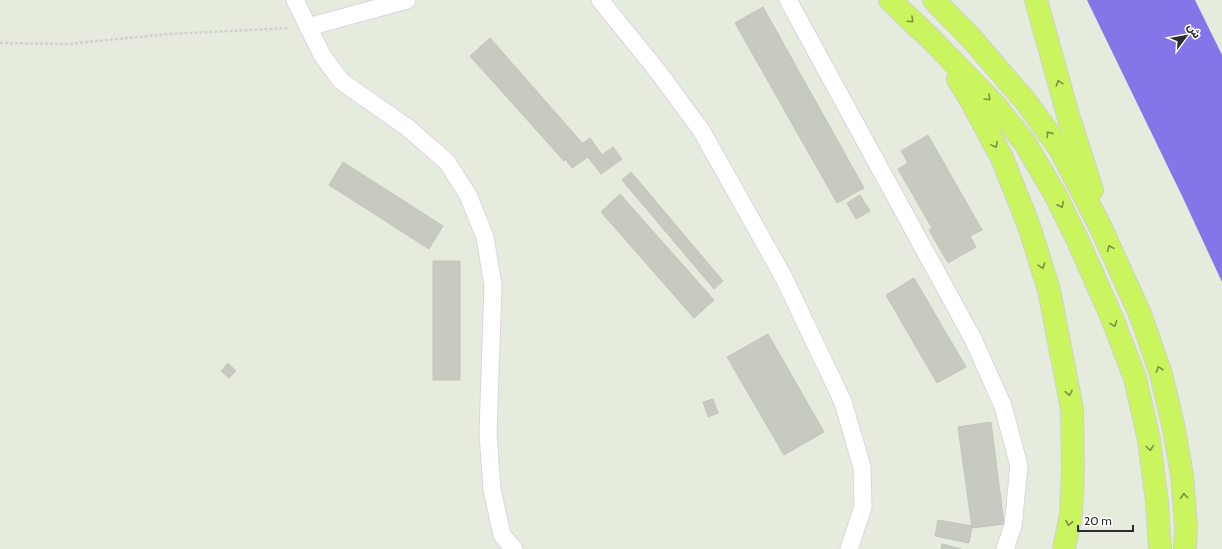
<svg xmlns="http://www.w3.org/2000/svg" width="1222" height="549" font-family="Cabin,'Noto Sans Arabic',sans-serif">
<rect width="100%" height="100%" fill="#e6ecdd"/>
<path fill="#8376e8" d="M1087,0H1195L1222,55V282L1183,198Z"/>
<g fill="#c6cac0" stroke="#bfc7b7">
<path d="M763,7L864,188L837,203L735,23Z"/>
<path d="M490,38L583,144L564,161L470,56Z"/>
<path d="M928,135L982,230L970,236L976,247L948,263L929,230L932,228L898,169L908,163L901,151Z"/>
<path d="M590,138L602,155L613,147L622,159L601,174L588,157L572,168L564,157Z"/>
<path d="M343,162L443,226L429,249L329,185Z"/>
<path d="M631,172L723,281L714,289L622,180Z"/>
<path d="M620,194L714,300L694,318L601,212Z"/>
<path d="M860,195L870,211L856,219L847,203Z"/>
<rect x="433" y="261" width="27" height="119"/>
<path d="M914,278L966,367L937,383L886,295Z"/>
<path d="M768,334L824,432L784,455L727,357Z"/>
<path d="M228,363L236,371L229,378L221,371Z"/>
<path d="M713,399L718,413L708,417L703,402Z"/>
<path d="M991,422L1004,524L972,528L958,427Z"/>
<path d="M938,520L972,526L969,543L935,536Z"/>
<path d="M942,544L961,549H941Z"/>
</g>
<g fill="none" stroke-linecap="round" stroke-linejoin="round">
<defs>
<g id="street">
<path d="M295,0L322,55L341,81L408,128L447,162L468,195L485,237L493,285L488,433L492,489L502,535L514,549"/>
<path d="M600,0L656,69L701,130L783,276L843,402L862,467L863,507L849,549"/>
<path d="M788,0L973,339L1003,406L1019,466L1013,526L1005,549"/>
<path d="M308,27L407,0"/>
</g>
<g id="highway">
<path d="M890,0L932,40L994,104L1025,143L1056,196L1078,241L1112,318L1135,378L1149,440L1157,502L1160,549"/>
<path d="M934,0L972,39L1027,103L1060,149L1101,228L1140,314L1161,374L1174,429L1182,475L1186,526L1185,549"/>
<path d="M1036,0L1068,115L1092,190"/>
<path d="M958,79L972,102L1002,158L1029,226L1049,290L1072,409L1073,469L1071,515L1064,549"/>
</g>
</defs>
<use href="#street" stroke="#ddd3e2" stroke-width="19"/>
<use href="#highway" stroke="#d0d0d0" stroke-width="24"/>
<path stroke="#d0d0d0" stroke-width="2.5" stroke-dasharray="3 2" stroke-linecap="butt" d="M0,43L67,44L169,34L289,28"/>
<use href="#street" stroke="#fff" stroke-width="17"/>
<use href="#highway" stroke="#cbf55f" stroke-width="22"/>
</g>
<defs><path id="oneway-chevron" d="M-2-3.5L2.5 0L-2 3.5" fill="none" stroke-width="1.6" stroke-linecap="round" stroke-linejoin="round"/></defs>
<g stroke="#7b9045">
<use href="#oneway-chevron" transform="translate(911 20) rotate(43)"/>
<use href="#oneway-chevron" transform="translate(1059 83) rotate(-107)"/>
<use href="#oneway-chevron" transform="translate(988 98) rotate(45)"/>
<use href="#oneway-chevron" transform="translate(1049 134) rotate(-125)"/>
<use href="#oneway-chevron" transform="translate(995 145) rotate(62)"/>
<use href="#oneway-chevron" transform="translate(1061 205) rotate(64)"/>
<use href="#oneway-chevron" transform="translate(1110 248) rotate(-114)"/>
<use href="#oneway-chevron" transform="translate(1042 266) rotate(73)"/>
<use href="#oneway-chevron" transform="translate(1114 324) rotate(69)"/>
<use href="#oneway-chevron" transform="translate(1159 369) rotate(-109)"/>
<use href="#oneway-chevron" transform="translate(1069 393) rotate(79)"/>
<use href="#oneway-chevron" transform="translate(1150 448) rotate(83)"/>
<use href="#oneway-chevron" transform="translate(1184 496) rotate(-95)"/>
<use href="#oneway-chevron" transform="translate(1069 523) rotate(101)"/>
</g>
<g transform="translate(1186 36) rotate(58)" stroke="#ffffff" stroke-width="3" paint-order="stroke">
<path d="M0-3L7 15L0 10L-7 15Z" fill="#2b2b2b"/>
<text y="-6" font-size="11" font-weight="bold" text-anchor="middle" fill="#2b2b2b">ش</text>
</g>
<path d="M1078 525v6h55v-6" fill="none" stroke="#2b2b2b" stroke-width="2"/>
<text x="1084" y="525" font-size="12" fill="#2b2b2b" stroke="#ffffff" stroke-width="3" paint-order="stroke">20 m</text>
</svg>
